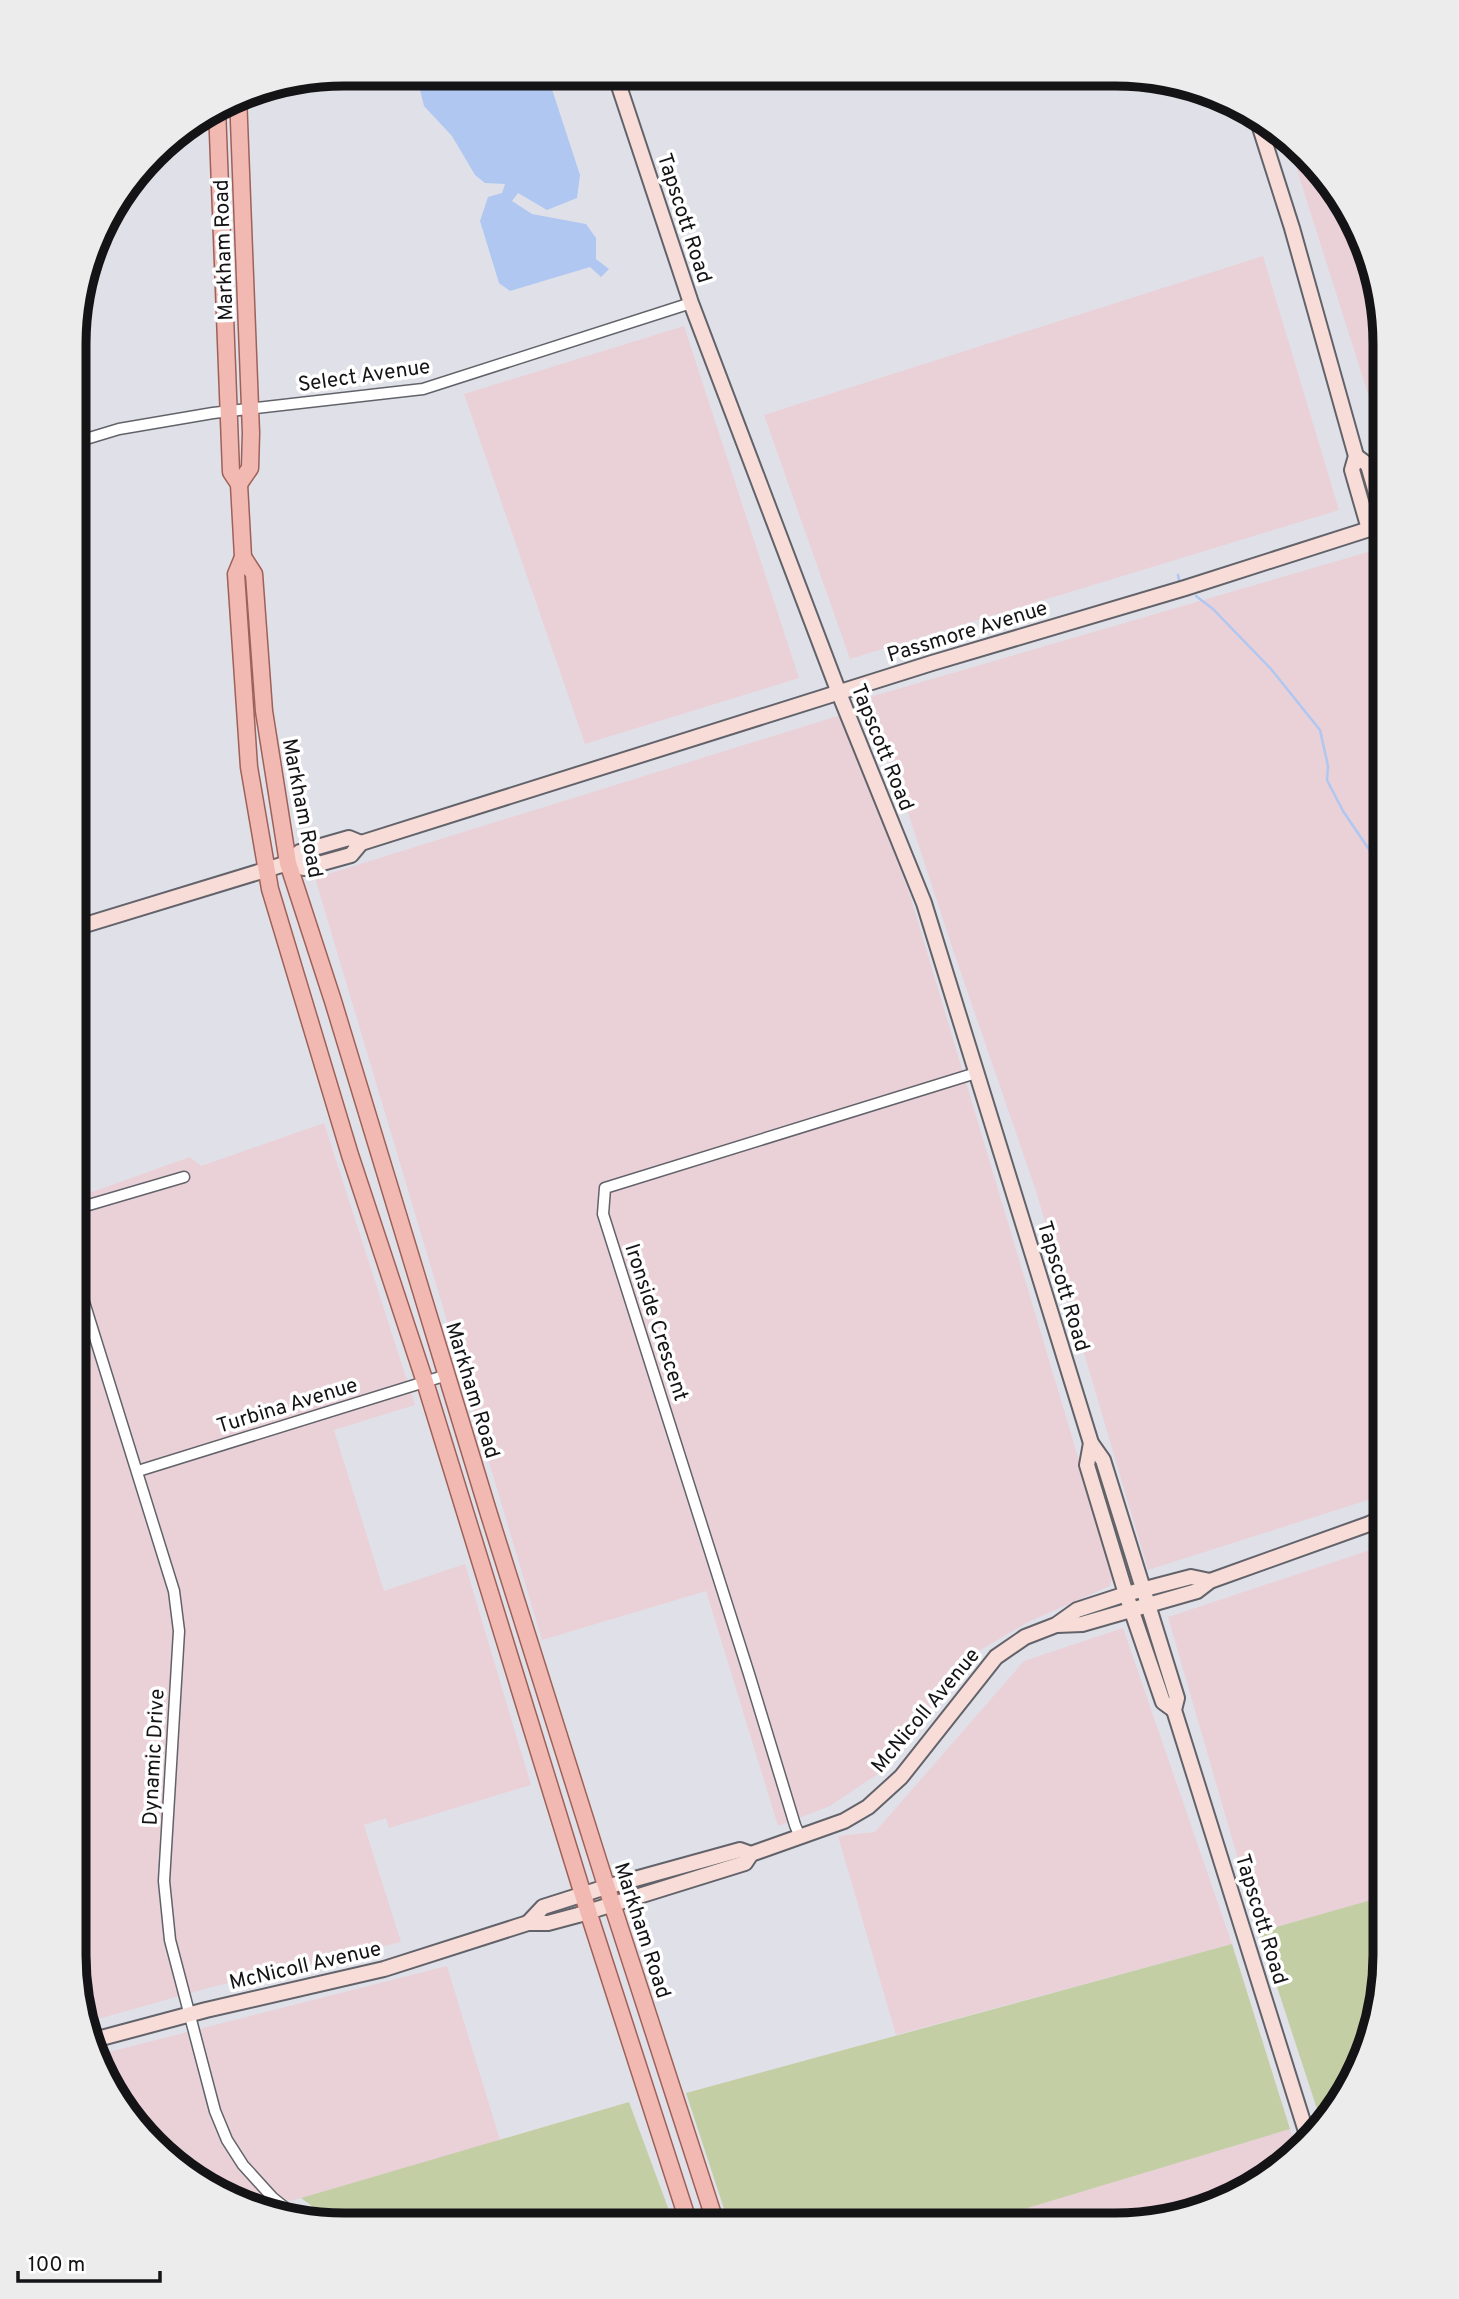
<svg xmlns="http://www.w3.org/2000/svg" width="1459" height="2299" font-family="Overpass,sans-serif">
<rect width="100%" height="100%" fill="#e0e1e8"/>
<g fill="#ead0d7">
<path d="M1286,135L1330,179L1365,240L1385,343V448Z"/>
<path d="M1263,256L1339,510L850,659L764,415Z"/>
<path d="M684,326L799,678L585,744L464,394Z"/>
<path d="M1385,547V1491L1371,1499L1148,1570L1036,1191L951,944L870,697Z"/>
<path d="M841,715L910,895L1113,1574L1110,1586L1030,1621L965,1659L894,1763L830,1806L778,1826L706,1591L542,1640L315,878Z"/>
<path d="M324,1123L415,1405L334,1430L384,1591L465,1564L531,1785L389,1828L386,1818L364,1825L401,1942L212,1987L87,2022L74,1956L75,1198L190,1157L201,1166Z"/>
<path d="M1385,1545V1896L1259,1932L1168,1617Z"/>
<path d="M1123,1628L1232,1944L896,2035L838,1836L875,1832L1024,1661Z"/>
<path d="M447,1966L500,2140L301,2198L257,2210L240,2205L179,2170L129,2120L94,2059L93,2056Z"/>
<path d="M1290,2129L1297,2152L1280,2170L1219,2205L1116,2225H971Z"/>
</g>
<g fill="#c4cea4">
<path d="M1385,1896V1974L1365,2059L1335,2110L1319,2115L1259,1932Z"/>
<path d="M1232,1944L1290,2129L971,2225L729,2224L686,2093Z"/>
<path d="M629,2102L674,2224L335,2223L301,2198Z"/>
</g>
<path fill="#afc7f1" d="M416,74H547L580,175L577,198L547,210L518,193L512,201L532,214L586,224L596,238V259L609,269L601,277L590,267L510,291L499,283L480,221L488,197L502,193L505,184L485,183L475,175L452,136L424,106Z"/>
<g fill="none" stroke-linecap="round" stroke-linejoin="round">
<g stroke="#afc7f1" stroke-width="2.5">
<path d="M1178,575L1180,585"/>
<path d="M1196,596L1213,609L1271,669L1320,730L1328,766L1327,780L1343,811L1385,873"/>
</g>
<defs>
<g id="street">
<path d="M76,442L119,429L213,413L423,389L691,303"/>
<path d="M75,1209L184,1177"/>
<path d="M74,1270L174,1591L179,1631L164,1881L170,1940L215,2111L227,2140L243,2165L273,2198L303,2222"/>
<path d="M138,1471L447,1375"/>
<path d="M800,1837L795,1825L749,1674L603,1214L605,1188L976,1073"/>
</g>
<g id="secondary">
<path d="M615,74L691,303L839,693L924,903L1091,1443L1103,1460L1177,1698L1174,1710L1309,2141"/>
<path d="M1256,115L1292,228L1356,456L1352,470L1369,529"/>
<path d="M288,863L304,868L351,855L361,843L932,663L1185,588L1385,524L1368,465L1356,456"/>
<path d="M75,928L288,863L300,852L349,838L361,843"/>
<path d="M1091,1443L1087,1465L1126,1594L1163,1702L1174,1710"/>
<path d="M1057,1625L1082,1624L1197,1591L1210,1581L1369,1524L1385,1516"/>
<path d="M528,1923L543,1907L606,1887L740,1850L751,1854"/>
<path d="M90,2041L206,2010L384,1969L528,1923H548L578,1915L745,1863L751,1854L844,1821L868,1807L901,1777L996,1657L1025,1637L1056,1625L1077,1610L1126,1594L1191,1577L1210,1581"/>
</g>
<g id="primary">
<path d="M238,95L251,433L250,468L239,484"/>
<path d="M217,108L231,472L239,484L243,557L236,574L249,767L270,889L350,1155L425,1382L588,1911L689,2224"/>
<path d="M243,557L254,574L264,711L288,863L333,1001L488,1511L604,1879L716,2224"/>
</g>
</defs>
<use href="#street" stroke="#62636a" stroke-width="13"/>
<use href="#secondary" stroke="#62636a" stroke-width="18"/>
<use href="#primary" stroke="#9e6159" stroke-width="19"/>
<use href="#street" stroke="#fff" stroke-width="10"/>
<use href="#secondary" stroke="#f8dcd8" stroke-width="14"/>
<use href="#primary" stroke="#f1b9b1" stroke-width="16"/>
</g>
<g text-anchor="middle" stroke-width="7" stroke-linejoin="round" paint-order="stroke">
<g font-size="21" fill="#141417" stroke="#fff">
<text transform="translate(685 218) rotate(72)" y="7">Tapscott Road</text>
<text transform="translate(223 250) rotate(-92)" y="7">Markham Road</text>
<text transform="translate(364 375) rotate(-8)" y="7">Select Avenue</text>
<text transform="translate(967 631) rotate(-17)" y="7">Passmore Avenue</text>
<text transform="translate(883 747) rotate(68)" y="7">Tapscott Road</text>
<text transform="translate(303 808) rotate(79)" y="7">Markham Road</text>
<text transform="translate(1064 1286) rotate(73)" y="7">Tapscott Road</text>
<text transform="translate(657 1322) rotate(72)" y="7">Ironside Crescent</text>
<text transform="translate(473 1390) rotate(73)" y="7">Markham Road</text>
<text transform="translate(287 1405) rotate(-17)" y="7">Turbina Avenue</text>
<text transform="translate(925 1710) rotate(-50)" y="7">McNicoll Avenue</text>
<text transform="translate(153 1757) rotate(-87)" y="7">Dynamic Drive</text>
<text transform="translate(1262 1919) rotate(73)" y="7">Tapscott Road</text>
<text transform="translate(643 1930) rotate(72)" y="7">Markham Road</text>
<text transform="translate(305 1965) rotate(-13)" y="7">McNicoll Avenue</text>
</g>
</g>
<path d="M0 0H1459V2299H0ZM344 86H1115A258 258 0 0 1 1373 344V1955A258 258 0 0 1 1115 2213H344A258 258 0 0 1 86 1955V344A258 258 0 0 1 344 86Z" fill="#ececec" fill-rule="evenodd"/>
<path fill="none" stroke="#141417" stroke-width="9" d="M344 86H1115A258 258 0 0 1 1373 344V1955A258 258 0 0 1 1115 2213H344A258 258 0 0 1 86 1955V344A258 258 0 0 1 344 86Z"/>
<path d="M18 2271v10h142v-10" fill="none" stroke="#141417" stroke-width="3.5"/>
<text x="28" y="2271" font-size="21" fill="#141417" stroke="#ffffff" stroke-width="5" paint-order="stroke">100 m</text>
</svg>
